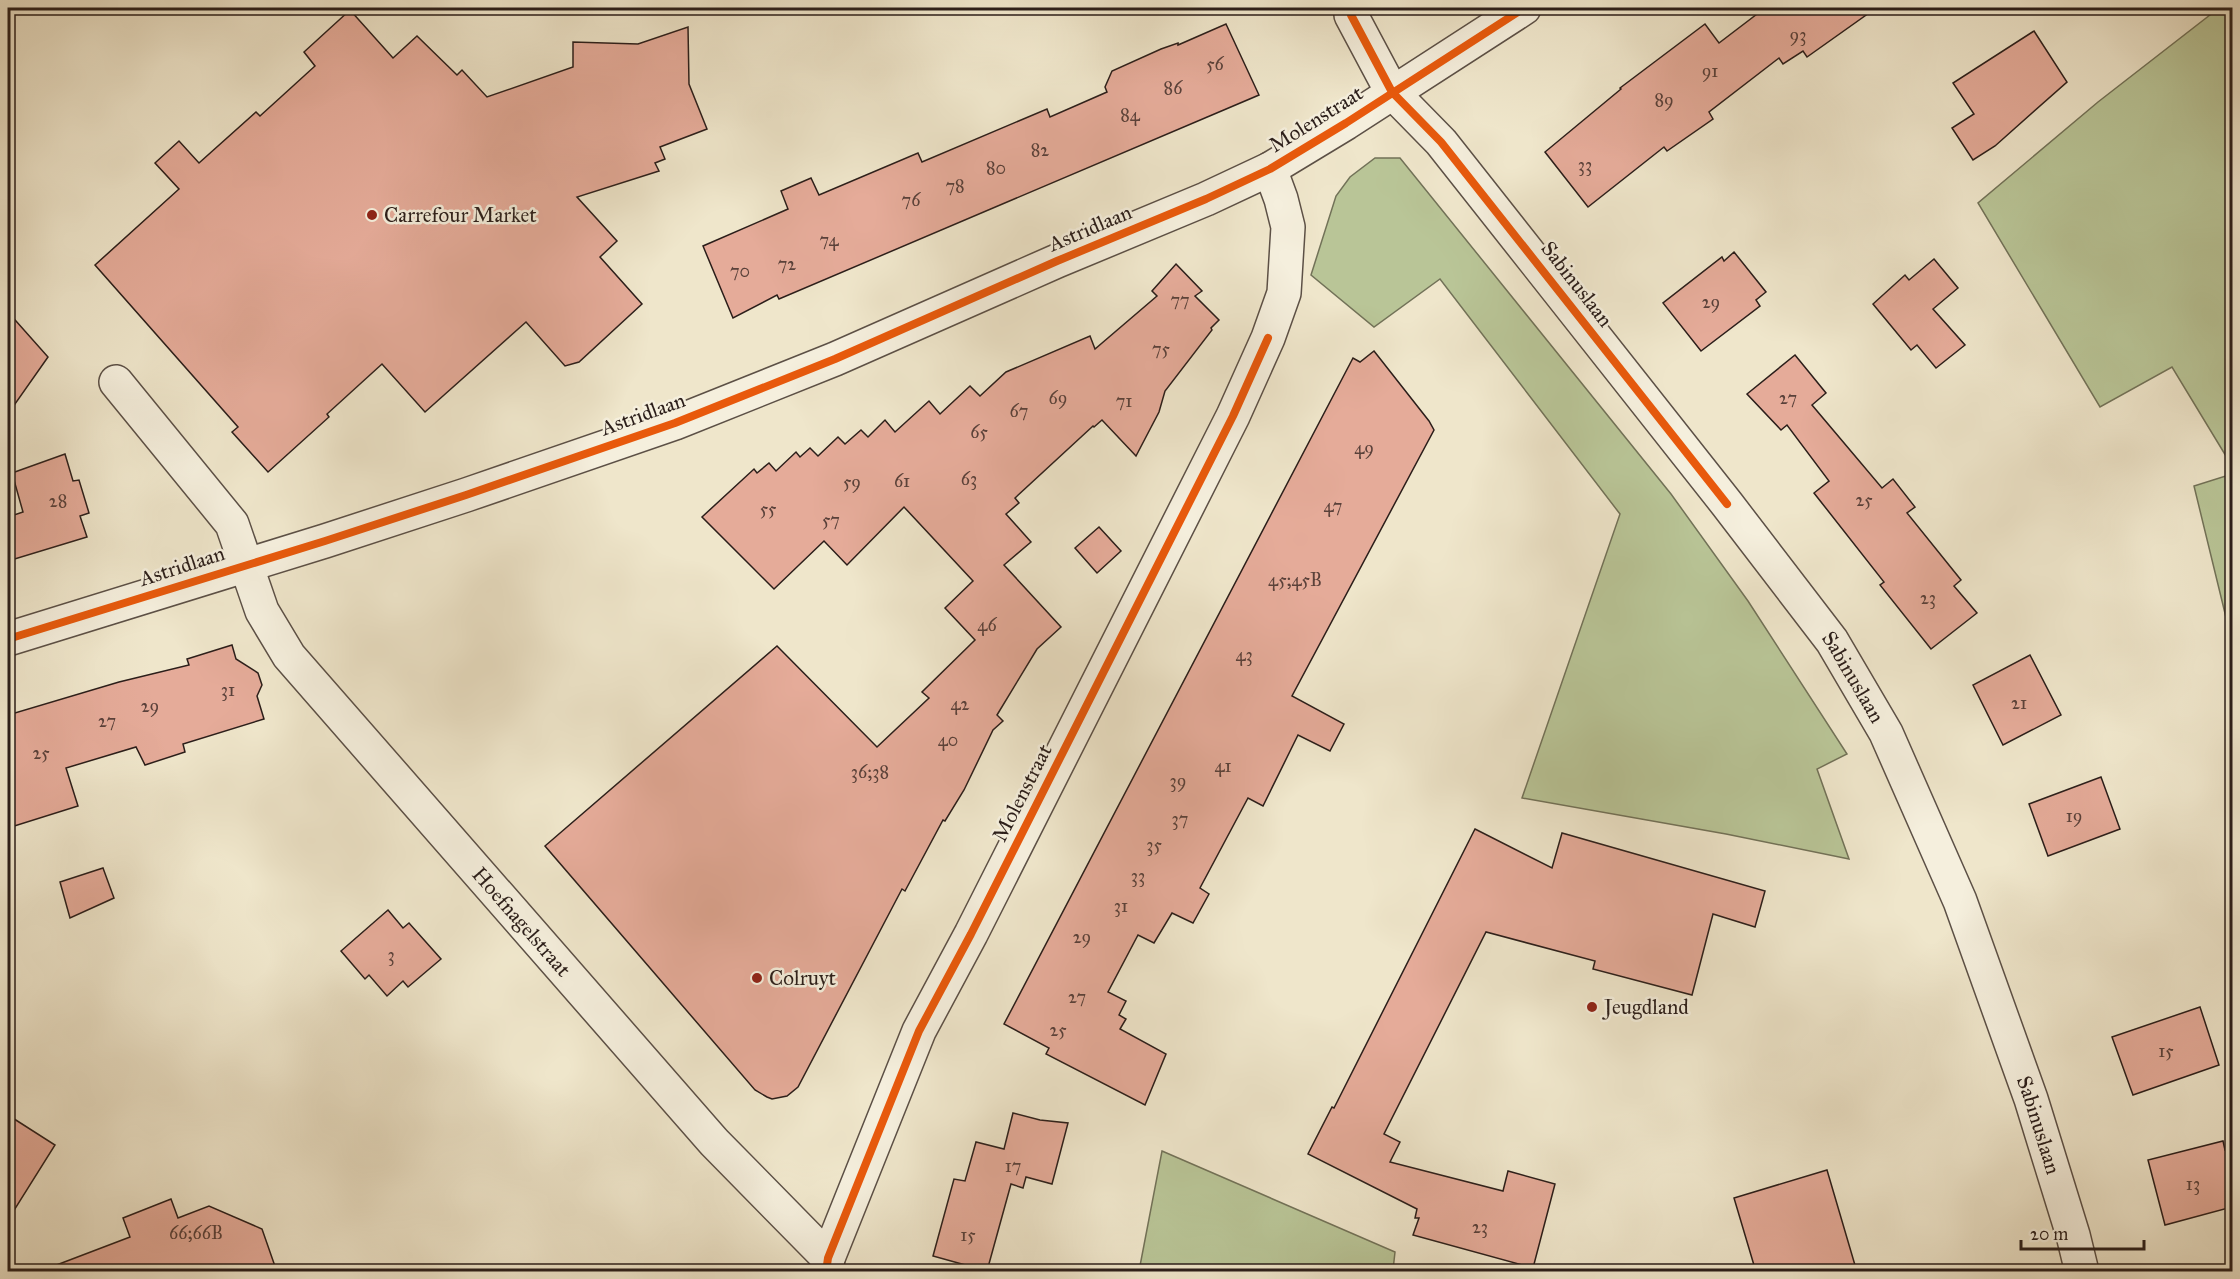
<svg xmlns="http://www.w3.org/2000/svg" width="2240" height="1279" font-family="'IM FELL Great Primer',serif">
<rect width="100%" height="100%" fill="#efe6cb"/>
<filter id="stains"><feTurbulence type="fractalNoise" baseFrequency=".00333" numOctaves="4"/><feColorMatrix values="0 0 0 0 .2 0 0 0 0 .09 0 0 0 0 .02 0 0 0 .5 -.17"/></filter>
<radialGradient id="worn" r=".72"><stop offset=".6" stop-color="#630" stop-opacity="0"/><stop offset="1" stop-color="#630" stop-opacity=".3"/></radialGradient>
<g fill="#b9c597" stroke="#727258" stroke-width="1.5">
<path d="M2219,8H2232V466L2172,367L2100,407L1978,203L2098,102Z"/>
<path d="M1375,158H1400L1671,494L1748,601L1847,754L1817,769L1849,859L1726,834L1522,798L1620,514L1440,279L1374,327L1311,275L1336,196L1350,177Z"/>
<path d="M2232,474V642L2194,486Z"/>
<path d="M1162,1151L1395,1252L1393,1270L1396,1271H1139Z"/>
</g>
<g fill="#e5ab99" stroke="#2b1e1a" stroke-width="1.5">
<path d="M1765,8H1876L1807,57L1803,51L1783,64L1779,58L1709,112L1713,119L1667,151L1664,147L1588,207L1545,152L1621,89L1620,88L1705,24L1719,43Z"/>
<path d="M350,10L393,58L417,36L457,75L462,70L487,97L573,67V42L638,44L688,27L689,84L707,129L660,147L665,159L655,163L659,171L577,197L617,241L600,257L642,304L579,362L565,366L526,322L425,412L382,364L327,414L329,417L268,472L232,432L238,427L95,265L179,189L155,163L179,141L199,163L256,112L260,116L315,66L304,52Z"/>
<path d="M1226,24L1259,95L779,299L777,295L733,318L703,246L788,209L781,191L811,178L819,195L918,153L922,162L1047,109L1050,117L1107,92L1105,87L1112,71L1161,49L1178,43V45Z"/>
<path d="M2034,31L2067,82L1995,146L1973,160L1952,128L1974,114L1953,83Z"/>
<path d="M1734,252L1766,292L1756,300L1760,306L1701,351L1663,303L1722,257L1724,261Z"/>
<path d="M1934,259L1958,288L1933,309L1965,345L1936,368L1917,345L1911,350L1873,304L1905,275L1909,280Z"/>
<path d="M1176,264L1202,291L1195,296L1219,320L1211,328L1212,330L1165,391L1159,412L1136,456L1102,420L1094,427L1093,426L1015,498L1019,503L1006,514L1031,542L1004,565L1061,627L1037,649L997,715L1003,721L993,730L964,790L945,821L943,820L905,891L902,889L798,1087L787,1096L772,1099L767,1097L755,1090L545,846L777,646L877,747L929,698L922,692L975,640L945,608L973,581L904,507L847,565L824,541L774,589L702,517L754,469L757,473L769,463L776,471L796,452L800,457L810,448L818,456L838,437L845,444L861,430L868,437L885,420L895,432L929,401L940,414L970,386L980,396L1006,372L1090,336L1095,349L1157,296L1152,291Z"/>
<path d="M8,312L48,357L8,414Z"/>
<path d="M1374,351L1429,421L1434,430L1292,696L1344,724L1330,751L1298,735L1263,806L1248,798L1200,888L1209,894L1193,923L1172,913L1154,943L1138,935L1108,992L1126,1001L1119,1015L1126,1019L1120,1029L1166,1054L1145,1105L1046,1054L1049,1048L1004,1024L1353,358L1360,362Z"/>
<path d="M1795,355L1826,393L1812,405L1882,488L1893,479L1915,507L1907,513L1961,580L1954,586L1977,613L1931,649L1880,585L1884,582L1814,493L1829,481L1787,425L1781,430L1747,394Z"/>
<path d="M65,454L73,481L79,480L89,513L80,516L87,537L8,561V517L23,512L12,473Z"/>
<path d="M1099,527L1121,551L1097,573L1075,548Z"/>
<path d="M232,645L236,659L258,673L262,685L257,696L264,719L183,744L185,752L145,765L136,747L66,768L78,806L8,828V715L119,682L189,665L187,659Z"/>
<path d="M2030,655L2061,715L2003,745L1973,685Z"/>
<path d="M2101,777L2120,829L2048,856L2029,804Z"/>
<path d="M1475,829L1552,868L1562,833L1765,891L1755,927L1713,914L1692,995L1593,969L1595,961L1486,932L1384,1134L1400,1142L1390,1162L1503,1191L1508,1171L1555,1184L1533,1268L1413,1235L1419,1218H1415L1417,1209L1308,1154L1332,1107L1334,1108Z"/>
<path d="M103,868L114,898L70,918L60,882Z"/>
<path d="M388,910L403,928L409,923L441,959L408,987L403,981L387,996L369,975L365,979L341,951Z"/>
<path d="M2200,1007L2219,1065L2133,1095L2112,1037Z"/>
<path d="M1013,1113L1040,1120L1068,1123L1052,1184L1026,1177L1023,1188L1011,1184L987,1271L933,1256L954,1179L965,1181L976,1142L1004,1149Z"/>
<path d="M8,1115L55,1145L8,1220Z"/>
<path d="M2223,1141L2225,1150L2232,1148V1207L2165,1225L2148,1160Z"/>
<path d="M1827,1170L1857,1272H1756L1734,1198Z"/>
<path d="M171,1199L178,1218L209,1206L262,1229L277,1272H47L46,1269L130,1237L123,1218Z"/>
</g>
<g fill="none" stroke-linecap="round" stroke-linejoin="round">
<defs>
<g id="minor">
<path id="s1" d="M1351,8V15L1392,92L1441,142L1727,504L1832,641L1886,733L1960,901L2031,1099L2073,1235L2082,1272"/>
<path id="s2" d="M116,382L232,524L262,611L289,656L714,1142L828,1258"/>
<path d="M8,639L325,541L466,495L675,423L835,359L1057,261L1206,199L1270,169L1346,123L1524,8"/>
<path d="M826,1272L828,1258L919,1031L971,934L1233,416L1268,338L1284,293L1288,227L1281,199L1270,169"/>
</g>
</defs>
<use href="#minor" stroke="#5c5046" stroke-width="36"/>
<use href="#minor" stroke="#f5efdd" stroke-width="33"/>
<defs>
<g id="cycleway">
<path d="M1351,8V15L1392,92L1441,142L1727,504"/>
<path d="M8,639L325,541L466,495L675,423L835,359L1057,261L1206,199L1270,169L1346,123L1524,8"/>
<path d="M826,1272L828,1258L919,1031L971,934L1233,416L1268,338"/>
</g>
</defs>
<use href="#cycleway" stroke="#f5efdd" stroke-width="11"/>
<use href="#cycleway" stroke="#e8590c" stroke-width="8"/>
</g>
<g fill="#8f2418" stroke="#f5efdd" stroke-width="2">
<circle cx="372" cy="215" r="6"/>
<circle cx="757" cy="978" r="6"/>
<circle cx="1592" cy="1007" r="6"/>
</g>
<g text-anchor="middle" stroke-width="5" stroke-linejoin="round" paint-order="stroke">
<g font-size="18" fill="#5a413a">
<text x="1798" y="41">93</text>
<text x="1215" y="70">56</text>
<text x="1710" y="77">91</text>
<text x="1173" y="94">86</text>
<text x="1664" y="106">89</text>
<text x="1130" y="121">84</text>
<text x="1040" y="156">82</text>
<text x="1585" y="171">33</text>
<text x="996" y="174">80</text>
<text x="955" y="192">78</text>
<text x="911" y="206">76</text>
<text x="829" y="246">74</text>
<text x="787" y="270">72</text>
<text x="740" y="277">70</text>
<text x="1180" y="306">77</text>
<text x="1711" y="308">29</text>
<text x="1161" y="355">75</text>
<text x="1058" y="404">69</text>
<text x="1788" y="404">27</text>
<text x="1124" y="407">71</text>
<text x="1019" y="417">67</text>
<text x="979" y="438">65</text>
<text x="1364" y="454">49</text>
<text x="969" y="485">63</text>
<text x="902" y="487">61</text>
<text x="852" y="488">59</text>
<text x="1864" y="506">25</text>
<text x="58" y="507">28</text>
<text x="1333" y="512">47</text>
<text x="768" y="515">55</text>
<text x="831" y="526">57</text>
<text x="1295" y="586">45;45B</text>
<text x="1928" y="604">23</text>
<text x="987" y="631">46</text>
<text x="1244" y="661">43</text>
<text x="228" y="696">31</text>
<text x="2019" y="709">21</text>
<text x="960" y="710">42</text>
<text x="150" y="712">29</text>
<text x="107" y="727">27</text>
<text x="948" y="746">40</text>
<text x="41" y="759">25</text>
<text x="1223" y="772">41</text>
<text x="870" y="778">36;38</text>
<text x="1178" y="787">39</text>
<text x="2074" y="822">19</text>
<text x="1180" y="825">37</text>
<text x="1154" y="851">35</text>
<text x="1138" y="882">33</text>
<text x="1121" y="912">31</text>
<text x="1082" y="943">29</text>
<text x="391" y="961">3</text>
<text x="1077" y="1003">27</text>
<text x="1058" y="1036">25</text>
<text x="2166" y="1057">15</text>
<text x="1013" y="1172">17</text>
<text x="2193" y="1190">13</text>
<text x="1480" y="1233">23</text>
<text x="196" y="1239">66;66B</text>
<text x="968" y="1241">15</text>
</g>
<g font-size="21" fill="#2b1e1a" stroke="#f5efdd">
<text transform="translate(1316 119) rotate(-32)" y="7">Molenstraat</text>
<text transform="translate(1090 228) rotate(-23)" y="7">Astridlaan</text>
<text transform="translate(1577 284) rotate(52)" y="7">Sabinuslaan</text>
<text transform="translate(643 414) rotate(-20)" y="7">Astridlaan</text>
<text transform="translate(182 566) rotate(-18)" y="7">Astridlaan</text>
<text dy="7" stroke="none"><textPath href="#s1" startOffset="840">Sabinuslaan</textPath></text>
<text transform="translate(1022 793) rotate(-63)" y="7">Molenstraat</text>
<text dy="7" stroke="none"><textPath href="#s2" startOffset="681">Hoefnagelstraat</textPath></text>
<text dy="7" stroke="none"><textPath href="#s1" startOffset="1326">Sabinuslaan</textPath></text>
</g>
<g font-size="21" fill="#2b1e1a" stroke="#f5efdd" text-anchor="start">
<text x="384" y="222">Carrefour Market</text>
<text x="769" y="985">Colruyt</text>
<text x="1604" y="1014">Jeugdland</text>
</g>
</g>
<rect width="2240" height="1279" fill="none" stroke="#efe6cb" stroke-width="30"/>
<rect x="9" y="9" width="2222" height="1261" fill="none" stroke="#2b1e1a" stroke-width="3"/>
<rect x="15" y="15" width="2210" height="1249" fill="none" stroke="#2b1e1a" stroke-width="1.5"/>
<path d="M2021 1240v9h123v-9" fill="none" stroke="#2b1e1a" stroke-width="3"/>
<text x="2030" y="1240" font-size="18" fill="#2b1e1a" stroke="#f5efdd" stroke-width="4.5" paint-order="stroke">20 m</text>
<rect width="100%" height="100%" filter="url(#stains)"/>
<rect width="100%" height="100%" fill="url(#worn)"/>
</svg>
